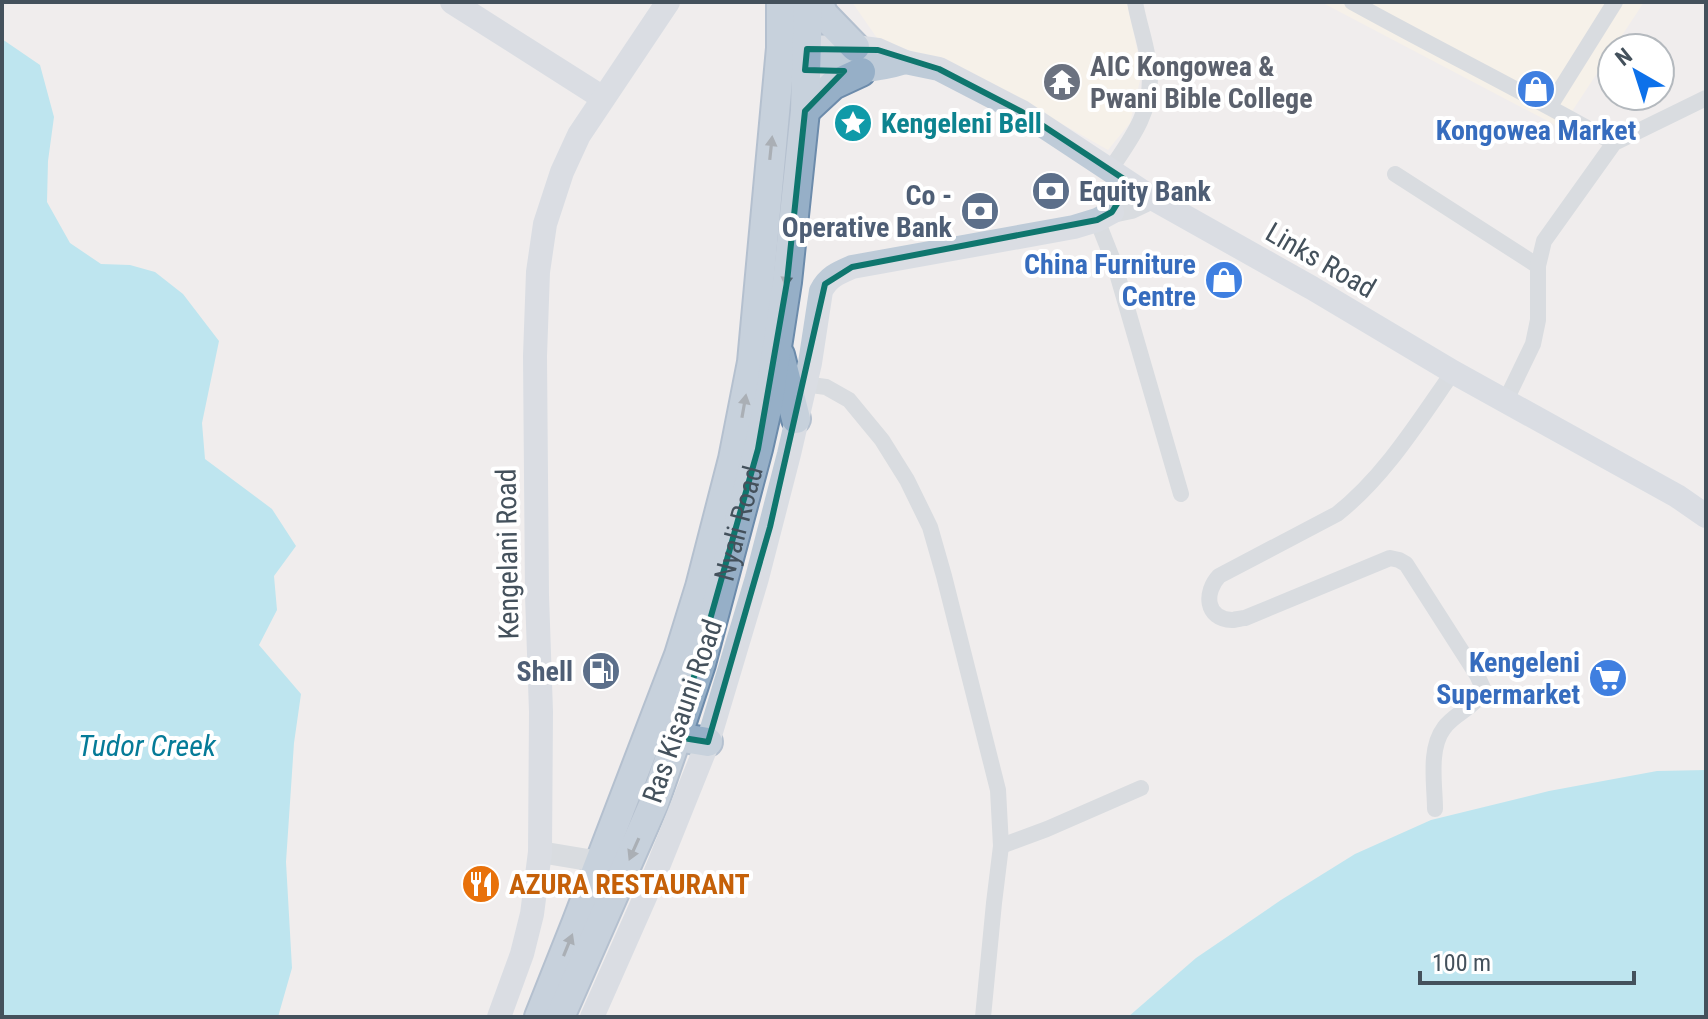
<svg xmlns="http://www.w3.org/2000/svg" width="1708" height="1019" font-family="'Roboto Condensed',sans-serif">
<rect width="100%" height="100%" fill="#f0eded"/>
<g fill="#fdf5e4">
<path d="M852,2H1127L1142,72L1130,123L1108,150L977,76L877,38Z"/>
<path d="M1321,2H1644L1561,128Z"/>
</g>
<g fill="#81dcf1">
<path d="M2,39L40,65L54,117L48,161L47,202L70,243L101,264L130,265L155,272L183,294L219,341L202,423L205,459L272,509L296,546L274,576L277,610L259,645L301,694L294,743L286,862L292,968L278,1017H2Z"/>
<path d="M1706,770V1017H1128L1196,958L1281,900L1355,854L1431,820L1549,791L1657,771Z"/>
</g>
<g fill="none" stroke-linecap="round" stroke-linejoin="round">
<defs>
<g id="trunk">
<path d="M818,2L824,15L855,47"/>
<path d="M805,111L833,85L861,72"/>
<path d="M780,355L796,419"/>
<path d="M677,737L708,742"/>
<path d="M539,1017L576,924L679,655L700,587L733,459L752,362L781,48V2"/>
<path id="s1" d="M560,1017L654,803L677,737L701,664L758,449L768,405L787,282L805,111L808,2"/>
</g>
</defs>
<use href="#trunk" stroke="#6c8bab" stroke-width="32"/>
<g stroke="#bcc8d0" stroke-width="16">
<path d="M1352,2C1439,50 1528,94 1614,143"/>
<path d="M1550,106L1615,2"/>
<path d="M1110,170C1130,140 1151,114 1150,75C1149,51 1139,26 1135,2"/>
<path d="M1395,174L1538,266"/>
<path d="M1097,220L1114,263L1181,494"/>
<path d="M804,384L826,387L849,400L882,440L907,480L930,527L944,576L998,790L1001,846L994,903L983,1017"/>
<path d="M1506,400L1533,344L1538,320V266L1544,241L1614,143L1706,98"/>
<path d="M1435,809C1435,785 1428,749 1444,728C1454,713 1479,706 1483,688L1477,675L1406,564L1399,560L1390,558L1245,618C1243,618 1233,620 1232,620C1205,619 1204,592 1219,576L1337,514C1385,476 1418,422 1453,372"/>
<path d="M1001,846L1047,829L1141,788"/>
</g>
<g stroke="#bcc8d0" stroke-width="22">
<path d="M1112,212L1131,208L1152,198"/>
<path d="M540,852L600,862"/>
</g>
<g stroke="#becbd8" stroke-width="24">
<path d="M452,2L603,98"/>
<path d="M789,48L855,47L878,50L905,62L939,69L1022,112L1152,198L1312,288L1453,372L1677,496L1706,516"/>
<path d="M789,70C830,70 864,75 905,62"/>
<path d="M499,1017L522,954L532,914L540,852L541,712L537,595L535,356L538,272L545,224L562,172L579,135L668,2"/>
<path d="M592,1017L653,879L708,742L757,578L789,454L810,363L821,291C828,277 838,273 852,267L1074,227L1097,220L1112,212"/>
</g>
<use href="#trunk" stroke="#96afc7" stroke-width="28"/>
</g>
<defs><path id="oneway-solid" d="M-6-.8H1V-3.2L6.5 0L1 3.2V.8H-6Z" transform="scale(2)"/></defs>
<g fill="#546471">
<use href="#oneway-solid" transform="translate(771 148) rotate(-84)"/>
<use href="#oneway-solid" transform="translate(787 275) rotate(96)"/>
<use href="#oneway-solid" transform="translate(744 406) rotate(-80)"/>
<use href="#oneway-solid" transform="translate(634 849) rotate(114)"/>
<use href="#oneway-solid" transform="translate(568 945) rotate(-68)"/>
</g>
<path d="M0 0H1708V1019H0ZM807,49L878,50L939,69L1022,112L1130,183L1112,212L1097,220L852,267L825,284L770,527L708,742L677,737L758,449L787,282L805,111L844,71L805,70Z" fill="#f0eded" fill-opacity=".55" fill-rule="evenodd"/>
<path fill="none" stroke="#0f766e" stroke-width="6" stroke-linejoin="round" d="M807,49L878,50L939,69L1022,112L1130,183L1112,212L1097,220L852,267L825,284L770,527L708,742L677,737L758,449L787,282L805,111L844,71L805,70Z"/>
<defs>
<symbol id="temple-disc" viewBox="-11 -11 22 22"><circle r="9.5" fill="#6b7280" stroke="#fff"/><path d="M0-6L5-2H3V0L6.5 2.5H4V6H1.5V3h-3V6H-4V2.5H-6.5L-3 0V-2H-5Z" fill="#fff"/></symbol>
<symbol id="shop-disc" viewBox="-11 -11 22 22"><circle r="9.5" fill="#3f7fe0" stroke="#fff"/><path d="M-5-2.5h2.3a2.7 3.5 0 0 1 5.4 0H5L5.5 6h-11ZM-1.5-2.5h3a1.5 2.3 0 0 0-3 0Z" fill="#fff"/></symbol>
<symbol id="sight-disc" viewBox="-11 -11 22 22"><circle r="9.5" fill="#0f9aa8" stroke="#fff"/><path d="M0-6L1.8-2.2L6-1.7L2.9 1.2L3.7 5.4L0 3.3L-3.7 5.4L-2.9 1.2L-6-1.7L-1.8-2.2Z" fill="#fff"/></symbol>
<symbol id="bank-disc" viewBox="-11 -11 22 22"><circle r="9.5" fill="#5c6f8a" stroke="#fff"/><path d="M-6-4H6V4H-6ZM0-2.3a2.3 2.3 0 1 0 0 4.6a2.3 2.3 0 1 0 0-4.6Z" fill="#fff"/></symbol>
<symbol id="fuel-disc" viewBox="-11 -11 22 22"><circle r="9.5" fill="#5c6f8a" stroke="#fff"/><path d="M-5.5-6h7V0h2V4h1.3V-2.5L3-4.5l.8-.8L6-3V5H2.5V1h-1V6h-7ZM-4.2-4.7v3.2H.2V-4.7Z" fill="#fff"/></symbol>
<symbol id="supermarket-disc" viewBox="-11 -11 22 22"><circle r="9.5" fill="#3f7fe0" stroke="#fff"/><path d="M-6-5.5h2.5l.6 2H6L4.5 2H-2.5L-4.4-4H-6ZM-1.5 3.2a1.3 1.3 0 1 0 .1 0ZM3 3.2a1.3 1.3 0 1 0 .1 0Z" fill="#fff"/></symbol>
<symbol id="restaurant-disc" viewBox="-11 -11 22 22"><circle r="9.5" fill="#e8710a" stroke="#fff"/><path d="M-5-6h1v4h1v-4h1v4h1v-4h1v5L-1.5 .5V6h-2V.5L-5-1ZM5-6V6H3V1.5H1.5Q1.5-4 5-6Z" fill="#fff"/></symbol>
</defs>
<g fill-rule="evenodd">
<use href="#temple-disc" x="1040" y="60" width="44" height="44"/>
<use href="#shop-disc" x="1514" y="67" width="44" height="44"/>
<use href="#sight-disc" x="831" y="101" width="44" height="44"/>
<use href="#bank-disc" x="1029" y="169" width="44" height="44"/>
<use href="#bank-disc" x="958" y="189" width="44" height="44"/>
<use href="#shop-disc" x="1202" y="258" width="44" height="44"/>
<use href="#fuel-disc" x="579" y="649" width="44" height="44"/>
<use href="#supermarket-disc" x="1586" y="656" width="44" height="44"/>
<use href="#restaurant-disc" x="459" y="862" width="44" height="44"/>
</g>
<g text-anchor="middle" stroke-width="8" stroke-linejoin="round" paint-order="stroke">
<g font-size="28" font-weight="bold" fill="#5b616d" stroke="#fff" text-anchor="start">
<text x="1090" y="76">AIC Kongowea &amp;<tspan x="1090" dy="32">Pwani Bible College</tspan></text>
</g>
<g font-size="28" font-weight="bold" fill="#0d838f" stroke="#fff" text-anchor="start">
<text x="881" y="133">Kengeleni Bell</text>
</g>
<g font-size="28" font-weight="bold" fill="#366cbe" stroke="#fff" text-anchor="end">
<text x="1536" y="140" text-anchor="middle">Kongowea Market</text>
<text x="1196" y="274">China Furniture<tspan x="1196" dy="32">Centre</tspan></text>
<text x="1580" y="672">Kengeleni<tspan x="1580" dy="32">Supermarket</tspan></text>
</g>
<g font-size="28" font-weight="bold" fill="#4e5e75" stroke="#fff" text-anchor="end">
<text x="1079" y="201" text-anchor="start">Equity Bank</text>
<text x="952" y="205">Co -<tspan x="952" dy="32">Operative Bank</tspan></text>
<text x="573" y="681">Shell</text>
</g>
<g font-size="28" fill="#44515c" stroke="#fff">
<text transform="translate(1321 260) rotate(30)" y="10">Links Road</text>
<text dy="10" stroke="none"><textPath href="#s1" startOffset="526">Nyali Road</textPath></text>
<text transform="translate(507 554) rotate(-91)" y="10">Kengelani Road</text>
<text transform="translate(682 711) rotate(-71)" y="10">Ras Kisauni Road</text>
</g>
<g font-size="28" font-weight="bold" fill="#c56008" stroke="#fff" text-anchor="start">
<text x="509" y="894">AZURA RESTAURANT</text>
</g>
<g font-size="30" font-style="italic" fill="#057b98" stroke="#fff">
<text x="147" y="756">Tudor Creek</text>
</g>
</g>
<rect width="1708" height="1019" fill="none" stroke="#44515c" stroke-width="8"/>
<g transform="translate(1636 72) rotate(321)"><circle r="38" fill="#ffffff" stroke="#b4b9be" stroke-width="2"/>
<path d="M0-6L14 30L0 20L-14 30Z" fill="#0d71ea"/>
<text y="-12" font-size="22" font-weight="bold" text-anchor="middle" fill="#44515c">N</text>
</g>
<path d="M1420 971v12h214v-12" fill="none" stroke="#44515c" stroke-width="4"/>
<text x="1432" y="971" font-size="24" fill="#44515c" stroke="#ffffff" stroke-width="6" paint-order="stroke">100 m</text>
</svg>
